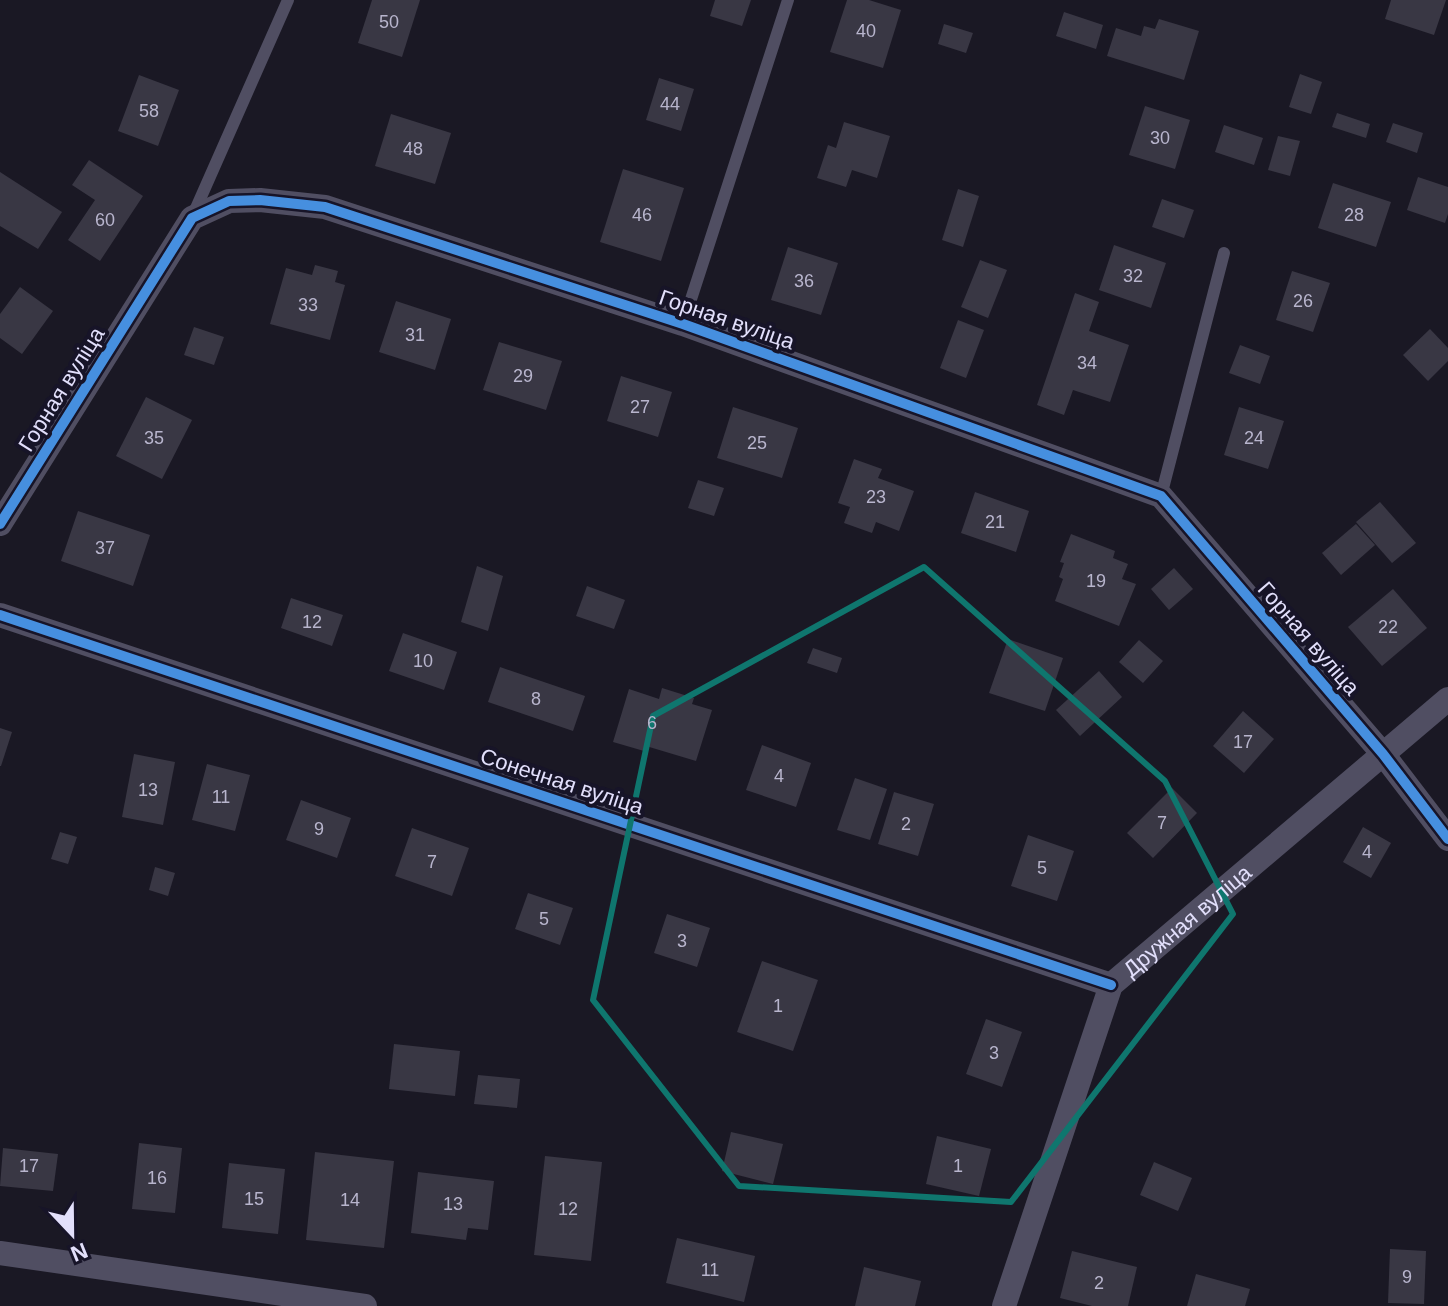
<svg xmlns="http://www.w3.org/2000/svg" width="1448" height="1306" font-family="Helvetica,sans-serif">
<rect width="100%" height="100%" fill="#1a1824"/>
<g fill="#393744">
<path d="M372,0H420L402,57L358,43Z"/>
<path d="M715,0H751L742,26L710,16Z"/>
<path d="M847,0H869L901,10L883,68L830,52Z"/>
<path d="M1391,0H1446L1434,35L1385,19Z"/>
<path d="M1064,12L1103,25L1096,49L1056,36Z"/>
<path d="M1159,19L1199,31L1184,80L1107,56L1116,28L1141,36L1144,26L1155,29Z"/>
<path d="M944,24L973,33L966,53L938,44Z"/>
<path d="M1300,74L1322,82L1311,114L1289,107Z"/>
<path d="M139,75L179,90L158,146L118,131Z"/>
<path d="M659,78L694,89L681,131L646,120Z"/>
<path d="M1145,106L1190,120L1175,169L1129,155Z"/>
<path d="M1337,113L1370,124L1366,138L1332,127Z"/>
<path d="M391,114L451,133L435,184L375,166Z"/>
<path d="M844,122L890,136L877,178L852,170L846,187L817,178L828,145L836,148Z"/>
<path d="M1393,123L1423,133L1417,153L1386,142Z"/>
<path d="M1224,125L1263,138L1254,165L1215,152Z"/>
<path d="M1278,136L1300,141L1290,176L1268,170Z"/>
<path d="M89,160L143,196L100,261L68,240L95,200L72,185Z"/>
<path d="M623,169L684,188L661,261L600,242Z"/>
<path d="M0,172L62,212L38,249L0,226Z"/>
<path d="M1418,177L1448,187V214L1445,223L1407,210Z"/>
<path d="M1333,183L1391,202L1376,247L1318,228Z"/>
<path d="M958,189L979,196L963,247L942,240Z"/>
<path d="M1162,199L1194,210L1184,238L1152,227Z"/>
<path d="M1114,245L1166,263L1151,308L1099,290Z"/>
<path d="M788,247L838,263L821,315L771,300Z"/>
<path d="M980,260L1007,270L988,318L961,307Z"/>
<path d="M315,265L338,271L335,282L345,285L330,340L270,324L286,268L312,275Z"/>
<path d="M1292,271L1330,283L1313,332L1276,320Z"/>
<path d="M20,287L53,311L22,354L0,338V314Z"/>
<path d="M1075,293L1099,302L1089,331L1129,345L1110,402L1073,390L1064,415L1037,405Z"/>
<path d="M396,301L451,319L435,370L379,352Z"/>
<path d="M958,320L984,330L966,378L940,368Z"/>
<path d="M194,327L224,337L214,365L184,355Z"/>
<path d="M1430,329L1448,348V361L1428,381L1403,355Z"/>
<path d="M499,342L562,361L546,410L483,390Z"/>
<path d="M1240,345L1270,356L1260,384L1229,373Z"/>
<path d="M621,376L672,392L658,437L607,421Z"/>
<path d="M146,397L192,420L162,479L116,456Z"/>
<path d="M733,407L798,428L782,478L717,458Z"/>
<path d="M1239,407L1284,421L1268,469L1224,455Z"/>
<path d="M854,459L882,469L878,478L914,491L899,531L876,522L872,533L844,523L850,507L838,503Z"/>
<path d="M698,480L724,488L714,516L688,508Z"/>
<path d="M975,492L1029,511L1016,552L961,533Z"/>
<path d="M1380,502L1416,543L1392,563L1356,522Z"/>
<path d="M78,511L150,535L133,586L61,561Z"/>
<path d="M1356,524L1375,545L1341,575L1322,553Z"/>
<path d="M1071,534L1115,551L1113,558L1128,564L1122,579L1136,584L1119,626L1055,601L1063,579L1059,577L1064,563L1060,562Z"/>
<path d="M477,566L503,576L488,631L461,622Z"/>
<path d="M1174,568L1193,589L1169,610L1151,589Z"/>
<path d="M587,586L625,600L614,629L576,616Z"/>
<path d="M1393,589L1427,628L1382,666L1348,627Z"/>
<path d="M291,598L343,615L332,646L281,628Z"/>
<path d="M403,633L457,652L444,690L389,671Z"/>
<path d="M1008,639L1063,658L1045,711L989,693Z"/>
<path d="M1139,640L1163,661L1143,683L1119,662Z"/>
<path d="M813,648L842,658L837,673L807,663Z"/>
<path d="M500,667L585,696L573,731L488,702Z"/>
<path d="M1099,671L1122,697L1080,736L1056,710Z"/>
<path d="M662,688L694,698L692,704L712,710L696,761L646,746L644,751L613,742L629,689L659,699Z"/>
<path d="M1243,711L1274,739L1244,773L1213,746Z"/>
<path d="M0,728L12,732L1,766H0Z"/>
<path d="M762,745L811,763L796,807L746,790Z"/>
<path d="M134,754L175,762L163,825L122,817Z"/>
<path d="M207,764L250,775L235,831L192,820Z"/>
<path d="M855,778L887,789L870,840L837,830Z"/>
<path d="M1172,788L1197,813L1153,858L1127,833Z"/>
<path d="M894,792L934,804L918,856L878,844Z"/>
<path d="M301,800L351,818L337,858L286,840Z"/>
<path d="M1363,827L1391,843L1371,878L1343,862Z"/>
<path d="M412,828L469,848L452,896L395,876Z"/>
<path d="M60,832L77,837L68,864L51,859Z"/>
<path d="M1028,835L1074,851L1057,901L1011,886Z"/>
<path d="M155,867L175,873L168,896L149,890Z"/>
<path d="M528,893L573,908L560,945L515,929Z"/>
<path d="M667,914L710,928L697,967L654,953Z"/>
<path d="M762,961L818,980L793,1051L737,1032Z"/>
<path d="M986,1019L1022,1032L1002,1087L966,1074Z"/>
<path d="M394,1044L460,1051L455,1096L389,1089Z"/>
<path d="M478,1075L520,1079L517,1108L474,1104Z"/>
<path d="M731,1132L783,1144L773,1184L722,1171Z"/>
<path d="M937,1136L991,1149L979,1196L926,1184Z"/>
<path d="M139,1143L182,1148L175,1213L132,1209Z"/>
<path d="M3,1148L58,1154L53,1191L0,1186Z"/>
<path d="M315,1152L394,1161L384,1248L306,1240Z"/>
<path d="M545,1156L602,1162L591,1261L534,1255Z"/>
<path d="M1154,1162L1192,1178L1178,1211L1140,1195Z"/>
<path d="M229,1163L285,1169L278,1234L222,1228Z"/>
<path d="M418,1172L494,1181L488,1230L468,1228L466,1240L411,1233Z"/>
<path d="M677,1238L755,1256L744,1302L666,1283Z"/>
<path d="M1390,1249L1426,1251L1424,1304L1388,1303Z"/>
<path d="M1072,1251L1137,1267L1128,1306H1092L1060,1298Z"/>
<path d="M864,1267L921,1281L915,1306H855Z"/>
<path d="M1196,1274L1250,1289L1245,1306H1187Z"/>
</g>
<g fill="none" stroke-linecap="round" stroke-linejoin="round">
<g stroke="#504e62" stroke-width="12">
<path d="M193,215L288,0"/>
<path d="M683,324L788,0"/>
<path d="M1161,496L1224,253"/>
</g>
<g stroke="#504e62" stroke-width="24">
<path d="M0,524L192,218L229,201L260,200L325,207L683,324L1161,496L1383,754L1448,839"/>
<path d="M0,615L1111,985"/>
<path d="M0,1253L365,1306"/>
<path id="s1" d="M1004,1306L1111,985L1448,699"/>
</g>
<defs>
<g id="cycleway">
<path d="M0,524L192,218L229,201L260,200L325,207L683,324L1161,496L1383,754L1448,839"/>
<path d="M0,615L1111,985"/>
</g>
</defs>
<use href="#cycleway" stroke="#171428" stroke-width="15"/>
<use href="#cycleway" stroke="#468fdf" stroke-width="10"/>
</g>
<path fill="none" stroke="#0f766e" stroke-width="6" stroke-linejoin="round" d="M924,567L1165,781L1233,914L1011,1202L739,1186L593,1000L653,716Z"/>
<g text-anchor="middle" stroke-width="8" stroke-linejoin="round" paint-order="stroke">
<g font-size="18" fill="#b8b5cd">
<text x="389" y="28">50</text>
<text x="866" y="37">40</text>
<text x="670" y="110">44</text>
<text x="149" y="117">58</text>
<text x="1160" y="144">30</text>
<text x="413" y="155">48</text>
<text x="642" y="221">46</text>
<text x="1354" y="221">28</text>
<text x="105" y="226">60</text>
<text x="1133" y="282">32</text>
<text x="804" y="287">36</text>
<text x="1303" y="307">26</text>
<text x="308" y="311">33</text>
<text x="415" y="341">31</text>
<text x="1087" y="369">34</text>
<text x="523" y="382">29</text>
<text x="640" y="413">27</text>
<text x="154" y="444">35</text>
<text x="1254" y="444">24</text>
<text x="757" y="449">25</text>
<text x="876" y="503">23</text>
<text x="995" y="528">21</text>
<text x="105" y="554">37</text>
<text x="1096" y="587">19</text>
<text x="312" y="628">12</text>
<text x="1388" y="633">22</text>
<text x="423" y="667">10</text>
<text x="536" y="705">8</text>
<text x="652" y="729">6</text>
<text x="1243" y="748">17</text>
<text x="779" y="782">4</text>
<text x="148" y="796">13</text>
<text x="221" y="803">11</text>
<text x="1162" y="829">7</text>
<text x="906" y="830">2</text>
<text x="319" y="835">9</text>
<text x="1367" y="858">4</text>
<text x="432" y="868">7</text>
<text x="1042" y="874">5</text>
<text x="544" y="925">5</text>
<text x="682" y="947">3</text>
<text x="778" y="1012">1</text>
<text x="994" y="1059">3</text>
<text x="29" y="1172">17</text>
<text x="958" y="1172">1</text>
<text x="157" y="1184">16</text>
<text x="254" y="1205">15</text>
<text x="350" y="1206">14</text>
<text x="453" y="1210">13</text>
<text x="568" y="1215">12</text>
<text x="710" y="1276">11</text>
<text x="1407" y="1283">9</text>
<text x="1099" y="1289">2</text>
</g>
<g font-size="22" fill="#e2dffb" stroke="#171428">
<text transform="translate(727 319) rotate(19)" y="8">Горная вуліца</text>
<text transform="translate(61 389) rotate(-58)" y="8">Горная вуліца</text>
<text transform="translate(1309 638) rotate(49)" y="8">Горная вуліца</text>
<text transform="translate(562 781) rotate(18)" y="8">Сонечная вуліца</text>
<text dy="8" stroke="none"><textPath href="#s1" startOffset="438">Дружная вуліца</textPath></text>
</g>
</g>
<g transform="translate(72 1234) rotate(158)" stroke="#171428" stroke-width="6" paint-order="stroke">
<path d="M0-6L14 30L0 20L-14 30Z" fill="#e2dffb"/>
<text y="-12" font-size="22" font-weight="bold" text-anchor="middle" fill="#e2dffb">N</text>
</g>
</svg>
